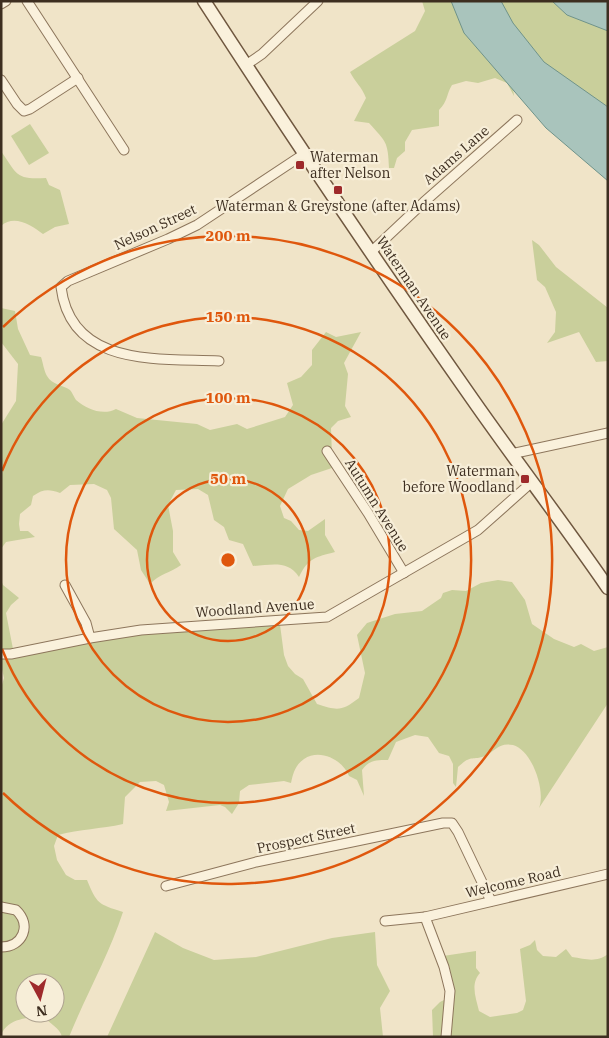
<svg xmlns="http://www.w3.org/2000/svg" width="609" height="1038" font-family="'IBM Plex Serif',serif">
<rect width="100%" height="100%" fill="#f0e4c8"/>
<g fill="#c9cf9b" fill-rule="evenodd">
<path d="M422,1H453L512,79L514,96L507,83L495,78L478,83L466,81L452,85C446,95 448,101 439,110V126L412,130L405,142V151L397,158L394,168H389C388,141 386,142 369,123L354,121L366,98C362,87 355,82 350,72L415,31L425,11Z"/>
<path d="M496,1H552L567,15L608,30V107L547,66L507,19Z"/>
<path d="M30,124L49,153L29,165L11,136Z"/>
<path d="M1,151C17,174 15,180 46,178L49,185L60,190L69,224L55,227L43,234C31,225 14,214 1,226Z"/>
<path d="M532,240L539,245L556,267L608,308V361L596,362L579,332L547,343L555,332L556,312L545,287L537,280Z"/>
<path d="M1,308L15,311L18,329L30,355L41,357C43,363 44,371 47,376C52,385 63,385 70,390C72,392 74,397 76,400C86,409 103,416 116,409L137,418L197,424L210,430L237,424L247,429L285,417L293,405L287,383L301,377L312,365V350L326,332L336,337L361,332L344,363L348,374L345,406L351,417L338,421L331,428L332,456L338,466L311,475L288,489L280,506L284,518L291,521L299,530L308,531L325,519V535L335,552C316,557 308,558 299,577C288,560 272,565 253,566L243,544L229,540L224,527L214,520L208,495L198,489L176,490L168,505L173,531V552L181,565C170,573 159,574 150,584L141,570L137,550L114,529L111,498L107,490L94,484L70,485L60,493C49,489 43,489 33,496L31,505L20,514L19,524L20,531H28L35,537L6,542L1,549V425L16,401L18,364L1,342Z"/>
<path d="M1,580L3,585L19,598L11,605L6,613L13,649L279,617L284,655L288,666L295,674L303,679L317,704C338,711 342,711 359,698L365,673L357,635L367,623L395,614L422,611L441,598L443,593L452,590L466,591L481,583L498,580L512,582L525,600L532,624L554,639L574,647L581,644L594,651L608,647V703L539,808C546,791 532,750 513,745C499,742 495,751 485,756C471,761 472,754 458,767L456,787L453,783V764L449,756L439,753L428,737L415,735L396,742L388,760C376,760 369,760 362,770L364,796L357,780L349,776C343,760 320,748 304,759C295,765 293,774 291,783L284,781L249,785L240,791L239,803L232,814L225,807L220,805L166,811L169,802L164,785L156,781L140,782L125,797L123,824C101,829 80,829 58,835L54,846L57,860L66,875L75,880H87C97,904 98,904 123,912C109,955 86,995 69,1037H62C60,1028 50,1024 44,1017C29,1017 8,1018 1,1035V688L4,678L1,665ZM25,983H55V1013H25Z"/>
<path d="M155,932L183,948L214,960L256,957L332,938L375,932L377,965L390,991L380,1008L383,1037H107Z"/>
<path d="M535,940L537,950L543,956L556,957L566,949L572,957C586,959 596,963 608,954V1037H433L432,1010L440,1002L450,997L443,956L476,951V968L480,973C470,984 476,998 479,1011L490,1017L517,1013L523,1010L526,1001L520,949L530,945Z"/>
</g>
<g fill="#a9c4bc" stroke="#6f938a">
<path d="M451,1H501L513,23L544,62L608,107V181L546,128L464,33Z"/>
<path d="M552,1H608V31L567,15Z"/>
</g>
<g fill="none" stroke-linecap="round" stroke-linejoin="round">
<defs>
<g id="street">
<path d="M27,1L124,150"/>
<path d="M1,4L6,1"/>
<path d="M246,65L262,54L318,1"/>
<path d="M1,80L17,104L24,111L30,109L78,78"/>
<path d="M371,252L424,202L517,120"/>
<path d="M219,361C159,358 71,368 61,287L68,281L168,239L197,225L304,154"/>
<path d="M327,451L368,513L404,573"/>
<path d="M511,454L608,433"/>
<path d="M65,585L86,623L90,638"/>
<path d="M1,654H11L90,638L141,630L327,617L478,530L532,482"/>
<path d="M166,886L256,862L443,823H452L458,832L491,901"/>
<path d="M1,907L16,910C32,925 23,947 1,947"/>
<path d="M425,917L444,967L450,991L446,1037"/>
<path d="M385,921L425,917L608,874"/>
</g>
<path id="secondary" d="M204,1C291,135 381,269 473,400C517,463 564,524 608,588"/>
</defs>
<use href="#street" stroke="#8d765c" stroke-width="11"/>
<use href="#secondary" stroke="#6f573f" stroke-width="15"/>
<use href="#street" stroke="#faf1dc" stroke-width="9"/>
<use href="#secondary" stroke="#faf1dc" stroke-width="12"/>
</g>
<g fill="none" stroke="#df570d" stroke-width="2.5">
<circle cx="228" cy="560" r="81"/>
<circle cx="228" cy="560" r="162"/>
<path d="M2 471A243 243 0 1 1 2 649"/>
<path d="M3 327A324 324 0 1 1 3 793"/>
</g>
<g fill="#9e2a2b" stroke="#f7eed8" stroke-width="2">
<rect x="295" y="160" width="10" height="10" rx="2.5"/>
<rect x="333" y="185" width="10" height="10" rx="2.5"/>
<rect x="520" y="474" width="10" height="10" rx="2.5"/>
</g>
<g text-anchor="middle" stroke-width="4.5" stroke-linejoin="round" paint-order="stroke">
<g font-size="14" fill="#3d2e20" stroke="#f7eed8">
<text transform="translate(456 155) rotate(-41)" y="5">Adams Lane</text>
<text transform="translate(155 227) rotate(-25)" y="5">Nelson Street</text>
<text transform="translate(414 288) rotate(56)" y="5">Waterman Avenue</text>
<text transform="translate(377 505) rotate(58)" y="5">Autumn Avenue</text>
<text transform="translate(255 608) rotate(-4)" y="5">Woodland Avenue</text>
<text transform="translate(306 838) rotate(-12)" y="5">Prospect Street</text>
<text transform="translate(513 882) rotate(-13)" y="5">Welcome Road</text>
</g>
<g font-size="14" fill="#3d2e20" stroke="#f7eed8" text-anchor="start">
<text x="310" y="162">Waterman<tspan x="310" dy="16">after Nelson</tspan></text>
<text x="338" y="211" text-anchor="middle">Waterman &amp; Greystone (after Adams)</text>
<text x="515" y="476" text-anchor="end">Waterman<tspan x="515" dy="16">before Woodland</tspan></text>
</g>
</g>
<circle cx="228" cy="560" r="8" fill="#df570d" stroke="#f7eed8" stroke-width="2.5"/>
<g font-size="15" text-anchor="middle" font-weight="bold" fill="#df570d" stroke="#f7eed8" stroke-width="4.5" stroke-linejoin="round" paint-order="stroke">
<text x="228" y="241">200 m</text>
<text x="228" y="322">150 m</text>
<text x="228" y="403">100 m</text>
<text x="228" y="484">50 m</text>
</g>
<rect width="609" height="1038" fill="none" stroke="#3d2e20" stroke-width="5"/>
<g transform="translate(40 998) rotate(173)"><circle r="24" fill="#f7eed8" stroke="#ada18e"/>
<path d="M0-4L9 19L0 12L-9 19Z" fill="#9e2a2b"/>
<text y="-8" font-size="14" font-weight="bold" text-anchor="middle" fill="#3d2e20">N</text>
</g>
</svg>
